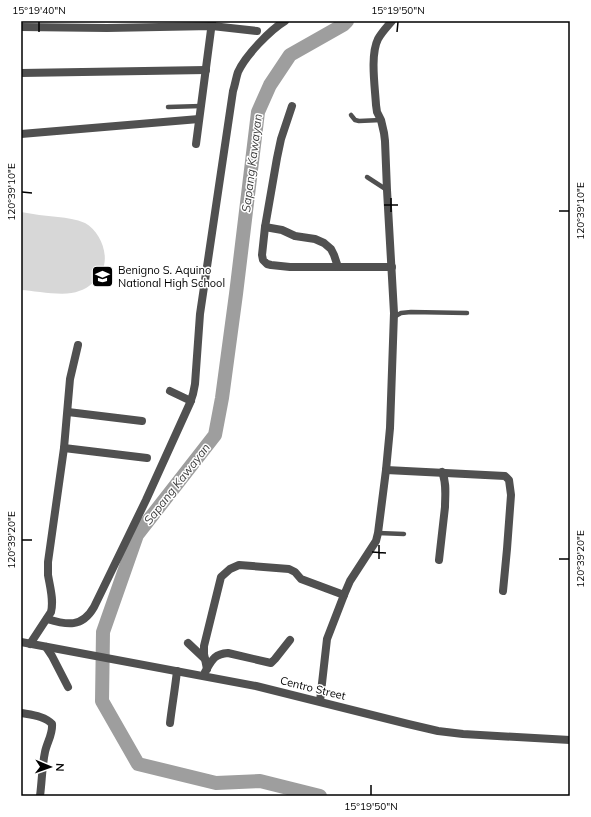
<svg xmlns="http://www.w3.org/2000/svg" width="591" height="817" font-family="Mulish,sans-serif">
<rect width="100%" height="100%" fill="#fff"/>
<path fill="#d7d7d7" d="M21,212C33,214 45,216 58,217C67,218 76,219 85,223C100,231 110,255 102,271C97,280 89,288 79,291C66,297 36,291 21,290Z"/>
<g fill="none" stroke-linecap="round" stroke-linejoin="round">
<path stroke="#9e9e9e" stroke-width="14" d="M320,796L260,781L216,783L138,764L102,701L103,632L137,535L215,435L222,398L236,294L258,112L270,85L290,55L343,25L347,21"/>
<g stroke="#505050" stroke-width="4.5">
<path d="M168,107L201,106"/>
<path d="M351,115L355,120L359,121L381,120"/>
<path d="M367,177L387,190"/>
<path d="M394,317L401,313L411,312L467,313"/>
<path d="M378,533L404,534"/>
</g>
<g stroke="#505050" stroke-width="8">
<path d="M21,27L107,28L212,26L257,31"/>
<path d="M21,73L206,70"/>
<path d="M292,106L281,139L277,158L265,227L262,255L263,260L267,264L271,265L290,267H392"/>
<path d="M21,134L199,119"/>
<path d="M196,144L212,22"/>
<path d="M265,227L282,230L295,236L315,239L324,243L331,249L334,255L338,267"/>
<path d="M170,391L191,401"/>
<path d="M68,412L142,421"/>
<path d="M64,448L147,458"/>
<path d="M386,470L505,476L509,480L511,495L507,549L503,591"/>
<path d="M439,560C441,542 443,524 445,507C445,495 447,483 442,472"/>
<path d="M47,619C67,625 82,628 94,607L146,500L190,403L193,394L195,384L200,314L233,91C235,85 236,78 238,72C245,56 270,30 285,21"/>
<path d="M188,643L205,659"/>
<path d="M30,644L51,612C54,600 50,587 48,575C48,571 48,566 48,562L64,448L70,379L78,345"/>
<path d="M46,647L52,656L68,687"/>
<path d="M207,669L204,654V646L221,577L230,569L239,565L289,569L295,572L301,579L344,595"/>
<path d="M205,672C212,660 214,654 228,653L271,663L275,659L290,640"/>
<path d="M320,701L327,639L344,595L350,581L376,541L378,533L386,470L390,428L394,313L387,190L385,141L384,133L381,120L377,112L376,105C375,87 370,55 378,39C382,32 387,27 392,21"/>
<path d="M21,713C32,715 45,716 52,724C53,734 47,742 45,752C42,766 42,781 40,796"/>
<path d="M170,723C172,706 175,689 177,671"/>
</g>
<path stroke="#505050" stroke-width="8" d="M21,642L256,686L408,724L438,731L463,734L570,740"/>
</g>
<path fill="none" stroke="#000" stroke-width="1.5" d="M39,32V22M397,32L398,22M22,192L32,193M384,205H398M559,211H569M391,212V198M22,540H32M372,552L386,553M379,559V545M559,559H569M371,795V785"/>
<defs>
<symbol id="school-square" viewBox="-11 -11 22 22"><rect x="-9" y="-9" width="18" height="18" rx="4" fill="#000" stroke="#fff"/><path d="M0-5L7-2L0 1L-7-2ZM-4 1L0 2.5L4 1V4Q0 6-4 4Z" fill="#fff"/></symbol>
</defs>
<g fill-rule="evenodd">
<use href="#school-square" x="90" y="264" width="25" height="25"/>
</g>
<g text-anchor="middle" stroke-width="3" stroke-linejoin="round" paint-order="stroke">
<g font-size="11" fill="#000" stroke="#fff" text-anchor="start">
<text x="118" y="274">Benigno S. Aquino<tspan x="118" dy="13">National High School</tspan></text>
</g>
<g font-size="11" fill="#000" stroke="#fff">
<text transform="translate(313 688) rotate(14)" y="4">Centro Street</text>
</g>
<g font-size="12" font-style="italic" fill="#3f3f3f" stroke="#fff">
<text transform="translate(252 163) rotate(-83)" y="4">Sapang Kawayan</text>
<text transform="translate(177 484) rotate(-52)" y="4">Sapang Kawayan</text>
</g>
</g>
<rect width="591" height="817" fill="none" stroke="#ffffff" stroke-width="44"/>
<g transform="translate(50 767) rotate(92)" stroke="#ffffff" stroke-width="3" paint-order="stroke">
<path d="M0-3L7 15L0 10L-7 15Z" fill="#000000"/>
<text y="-6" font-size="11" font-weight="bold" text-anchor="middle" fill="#000000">N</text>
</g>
<rect x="22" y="22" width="547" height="773" fill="none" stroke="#000" stroke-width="1.5"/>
<g font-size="10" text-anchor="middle" fill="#000">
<text x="39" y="14">15°19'40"N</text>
<text x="398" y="14">15°19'50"N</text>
<text transform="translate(11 192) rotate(-90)" y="4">120°39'10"E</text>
<text transform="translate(580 211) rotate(-90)" y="4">120°39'10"E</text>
<text transform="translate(11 540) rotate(-90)" y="4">120°39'20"E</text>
<text transform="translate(580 559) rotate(-90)" y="4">120°39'20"E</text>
<text x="371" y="810">15°19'50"N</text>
</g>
</svg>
